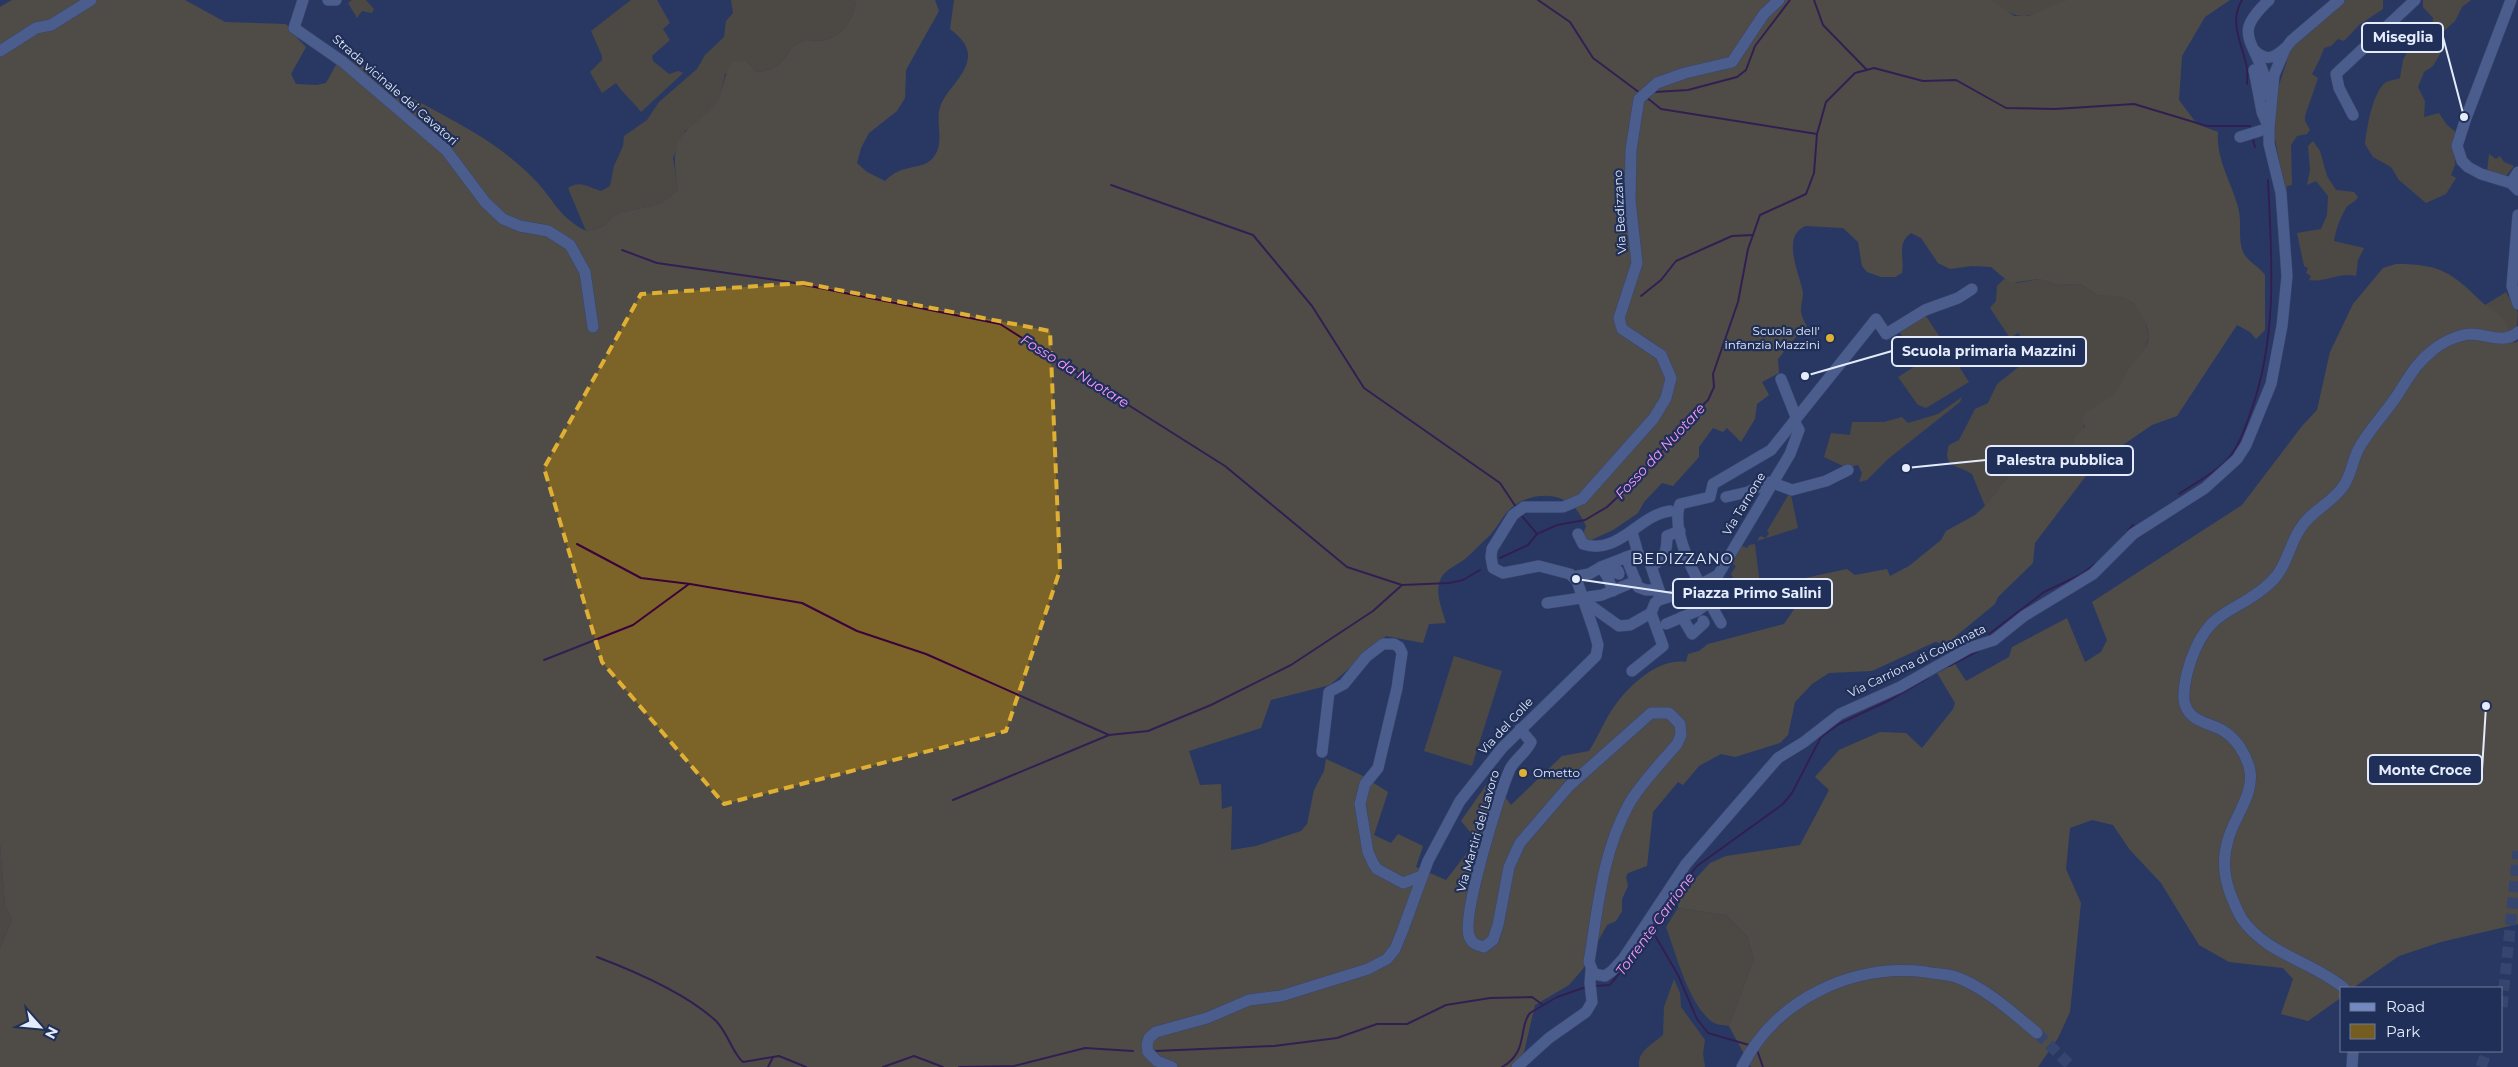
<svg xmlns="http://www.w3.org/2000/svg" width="2518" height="1067" font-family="Montserrat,sans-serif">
<rect width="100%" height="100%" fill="#293963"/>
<g fill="#755d21">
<path d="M352,0H366L374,9L372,13L362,11L357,18L348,3Z"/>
<path d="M631,0H657L670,23L663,29L670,40L652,56L653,61L669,74L678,71L683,73L641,112C633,101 624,95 616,83L602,93L590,72L602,60V56L591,31Z"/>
<path d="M731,0H854L856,3C852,23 840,39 818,41C813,41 807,39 803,41C780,49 793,67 757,72L746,61L725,74L722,89L717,102L709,114L685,131L673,158L678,189C660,211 641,205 617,214C612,216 610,222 605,225C601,228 592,230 586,231L568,188C581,180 587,187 601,191L610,186L614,166L623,146L624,136L647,120L659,102L697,69L705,55L724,37L726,21L733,13Z"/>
<path d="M1992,0H2066C2033,15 2022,27 1992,0Z"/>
<path d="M2344,0H2383V9L2359,25L2344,41L2338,39L2331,46L2324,48C2322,55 2316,67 2312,74L2318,78L2305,116V121L2310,130L2307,134L2297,136L2291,145L2292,185L2287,186L2286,199L2273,128L2279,85L2287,61L2284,60L2290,47Z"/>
<path d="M2423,0H2471L2462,7L2455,21L2443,32L2440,54L2433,66L2424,72L2418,87L2425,101L2424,117L2439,113L2447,125L2457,133L2455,165L2451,175L2456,178L2446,194L2426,203L2399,180L2391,167L2373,157L2365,144C2367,128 2372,94 2385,83C2389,80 2395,80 2400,78L2403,60L2410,46H2426L2432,39L2433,18L2423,7Z"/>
<path d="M2313,141L2320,151L2327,176L2336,190L2354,192L2358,197C2355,203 2349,203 2346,208C2340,219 2336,228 2334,241L2364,248L2358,260L2356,276C2339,272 2326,283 2309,280L2311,276L2306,273L2308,268L2304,266L2297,233L2321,229L2327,215L2328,196L2316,181L2307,185L2310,170L2308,146Z"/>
<path d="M2489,154L2496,159L2500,156L2504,162L2514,166L2506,176L2487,172Z"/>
<path d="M2004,279L2017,283L2039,279L2058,285L2081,284L2098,296L2113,294L2127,299L2138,308L2145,321L2149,336L2144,351L2129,370L2118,390L2084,421V430L2073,439L2075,447L2052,464L2027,469L2007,478L1985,506L1972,474C1960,465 1941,468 1949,445L1959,440L1975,409L1988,403L1997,384L2025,362L2030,365L2037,356L2018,333L2010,338L1990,308L1996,301L1997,286Z"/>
<path d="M2506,292L2518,312L2517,326L2509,332L2485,305Z"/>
<path d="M1924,313L1969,382L1926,408L1918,405L1898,377L1920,363L1898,330Z"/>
<path d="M1962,397L1960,402L1888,459L1867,480L1859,482L1862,473L1858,465L1847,468L1824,457L1831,433L1850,435L1852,422H1884L1902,417L1908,423L1938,414Z"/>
<path d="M1789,494L1791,495L1798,528L1757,541L1760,536L1766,538L1769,533L1767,531Z"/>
<path d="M1755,544L1760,586L1744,591L1743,582L1736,583L1731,574L1736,566L1730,562L1740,545L1747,548L1749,545Z"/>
<path d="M1454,656L1502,671L1472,766L1424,751Z"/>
<path d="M0,844L5,905L12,919L0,949Z"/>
<path d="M1678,908L1726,915L1747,936L1754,959L1729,1026C1723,1025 1715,1025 1711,1021C1688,1002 1676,954 1666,927Z"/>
<path d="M1674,979L1680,993L1681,1007L1705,1040L1703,1054L1705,1067H1639C1637,1051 1653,1044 1663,1035L1664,1007Z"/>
</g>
<g fill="#7c6428" fill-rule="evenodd">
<path d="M12,0H185L225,22L285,24L294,29L298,39L306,47L291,74L296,84L317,85L326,83L336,65L343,59C364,61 381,81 399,91C447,118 494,138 533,178C554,199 557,216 586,231C592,230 601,228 605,225C610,221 612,216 617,214C641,205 660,211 678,189C675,168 670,147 687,130C696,121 707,116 715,105C724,91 723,76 732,62L746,61L757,72C793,67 780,49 803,41C807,39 813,41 818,41C840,39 852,23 856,3L854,0H935L939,11L906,70L905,98L897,111L869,133L861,148L857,163L867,172L885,181C902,163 920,171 932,159C946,145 935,123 940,107C946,89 966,77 968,57C969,45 959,36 950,29L954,0H1992L2014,16H2029L2066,0H2230L2205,17L2182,56L2179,100L2197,124L2218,132C2216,160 2231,181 2238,207C2242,220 2238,236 2242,249C2245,261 2258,265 2265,275V330L2256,339L2250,332L2237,325L2177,416L2152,425L2095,464L2035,543L2033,563L1998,597L1995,604L1956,636L1959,647L1935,642L1872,671L1829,673L1812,684L1795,702L1788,735L1780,743L1735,757L1721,754L1699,766L1683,785L1678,782L1653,812L1647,866L1628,873L1626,877L1628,886L1622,899V911L1616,921L1607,925L1582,970L1569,985L1535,1005L1524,1052L1513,1067H0V949L12,919L5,905L0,844V7ZM1806,226L1843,228L1858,242L1862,266L1867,272L1881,277H1895L1902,273C1905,259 1896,243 1911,233L1921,238L1938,263L1950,269L1972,266L1991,267L2010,283L2039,279L2058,285L2081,284L2098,296C2114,294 2130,296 2139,311C2158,342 2146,345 2129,369C2123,378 2121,388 2112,395C2102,403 2090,408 2082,418L2085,427L2073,439L2074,447L2052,464L2016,472L2007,478L1985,506L1975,515L1946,531L1941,540L1909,566L1890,576L1887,569L1855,575L1847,569L1805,578L1797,605L1784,624L1708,644L1699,651L1688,654L1686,662C1659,658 1631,684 1616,704C1607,715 1598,737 1589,751L1562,756L1511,805L1491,778L1461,821L1477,840L1446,880L1416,867L1423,846L1398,834L1391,843L1374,835L1388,792L1361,775L1326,759L1324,771L1314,790L1307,824L1301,831L1256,846L1231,850L1232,806L1222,809L1221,784L1200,785L1189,751L1261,728L1271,700L1330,685L1386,636L1423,643L1429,624L1446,623C1442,609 1434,592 1441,578C1446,569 1457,565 1465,559C1472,553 1479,545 1487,538C1495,531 1500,520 1508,511C1525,493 1559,489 1576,509C1580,514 1583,520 1586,526L1583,535L1589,541L1613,530L1638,513L1644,502L1662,483L1673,486L1699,457V447L1713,428L1723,432L1727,428L1741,442L1755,419L1757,404L1769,395L1762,382L1779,373L1778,359L1800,332L1807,327C1805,322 1800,314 1801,309C1801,303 1803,299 1803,293C1800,274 1780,236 1806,226Z"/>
<path d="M2396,264C2442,264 2452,273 2484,304C2490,309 2498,313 2503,319C2508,325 2511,336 2514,343L2518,341V924L2441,942L2399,956L2353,988H2342V997L2308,1021L2281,1014L2293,979L2283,968L2229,962L2199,945L2161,883L2130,850L2113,825L2092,820L2070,828L2066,869L2081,903L2070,1012L2058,1038L2038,1067H1751L1729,1026L1754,959L1747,936L1726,915L1678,908L1679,897L1710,863L1726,856L1800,845L1829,790L1815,777L1839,750L1880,732L1906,733L1922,748L1953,709L1955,703L1937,673L1955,664L1966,681L2009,657L2012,647L2067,618L2085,662L2101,652L2107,640L2092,602L2242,505L2302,426L2317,410L2330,352L2353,304L2383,268Z"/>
</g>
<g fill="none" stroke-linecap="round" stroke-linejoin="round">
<g stroke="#3b023d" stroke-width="2">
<path d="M1538,0L1570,22L1593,58L1640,93"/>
<path d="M1814,0L1823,25L1867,70"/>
<path d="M2242,0C2228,23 2243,45 2247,68C2248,73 2247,79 2247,84"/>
<path d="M1655,92L1688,90L1737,77L1746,70L1755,46L1790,0"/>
<path d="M1646,97L1661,109L1817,134"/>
<path d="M2252,136L2255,147"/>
<path d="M1111,185L1253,235L1312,306L1364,388L1500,483L1516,507"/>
<path d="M622,250L657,263L790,282L1000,324L1225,466L1347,567L1402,585L1449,583L1463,580L1480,570"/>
<path d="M1641,296L1661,280L1676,261L1732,236L1753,235"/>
<path d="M2179,494C2196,482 2219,471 2231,455C2240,444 2245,428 2250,414C2278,338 2272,260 2268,180"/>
<path d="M1521,515L1537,534"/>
<path d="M2128,531L2133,525"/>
<path d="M577,544L641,578L690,584L802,603L857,631L926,654L1109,735L1148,731L1211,705L1291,665L1373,611L1402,585"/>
<path d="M1500,558L1528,545L1537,534L1557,525L1585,520L1607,507L1642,474L1681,426L1708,400L1714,387L1713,374L1738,302L1748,249L1760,215L1806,194L1814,173L1817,134L1826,102L1855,73L1874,68L1923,81L1956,80L2006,108L2055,109L2134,104L2207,126H2250L2251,129"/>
<path d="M1989,634L2044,592L2080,575L2095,564"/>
<path d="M544,660L633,625L689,584"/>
<path d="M1949,666L1978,651"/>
<path d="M953,800L1109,735"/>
<path d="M1653,932L1678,975L1697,1019L1708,1033L1749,1045"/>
<path d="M597,957C634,971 687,994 716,1021C728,1033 733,1054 743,1062L779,1056L806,1067"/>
<path d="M1595,986L1610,985L1613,981L1653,932L1675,894L1697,866L1783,804L1792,793L1821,737L1839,724L1890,700L1928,678"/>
<path d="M1757,1050L1763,1067"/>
<path d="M1155,1051L1274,1046L1337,1038L1377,1024H1407L1446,1005L1490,998L1532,997L1543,1005"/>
<path d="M768,1067L773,1057"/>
<path d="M883,1067L914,1056L943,1067"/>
<path d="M959,1067L1014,1066L1085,1048L1133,1051"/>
<path d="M1502,1067C1529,1052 1518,1027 1530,1013L1557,997L1586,987"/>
</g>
<g stroke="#45547a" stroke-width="11" stroke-dasharray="11 5.5" stroke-linecap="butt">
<path d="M2502,1007L2518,851"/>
<path d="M2037,1033L2072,1067"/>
<path d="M2481,1067L2487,1051"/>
</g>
<defs>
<g id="minor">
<path d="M303,0L294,28L343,62L446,150L485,202L503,219L520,226L548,231L570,245L585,272L593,327"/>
<path d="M328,0H336"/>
<path d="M2511,0L2466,118L2457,146L2462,161L2468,167L2481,174L2511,183L2518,190"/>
<path d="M2254,50C2265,61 2273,59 2284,49"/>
<path d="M0,51L36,28L51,25L91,0"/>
<path d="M2267,95C2266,87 2265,79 2263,72C2250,36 2235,32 2269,0"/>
<path d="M2353,115L2339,88L2336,74L2415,0"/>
<path d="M2240,137L2269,128L2262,112L2254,70"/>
<path d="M2511,183L2518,172"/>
<path d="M2518,215L2512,286L2518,304"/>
<path d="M1781,379L1796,417"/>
<path d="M1726,497L1748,492L1770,482L1792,490L1826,481L1848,470"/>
<path d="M1632,532L1639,557H1648L1659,590V600"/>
<path d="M1578,534L1583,544C1619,556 1638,515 1670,511"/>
<path d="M1626,557L1638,587L1646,590H1659"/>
<path d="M1651,566C1665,560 1667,550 1667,536L1680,531"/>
<path d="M1601,567L1632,555"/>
<path d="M1573,577L1589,574L1601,567L1607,576"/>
<path d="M1613,591L1607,576L1618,571L1619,574"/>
<path d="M1584,601L1619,626L1630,625L1651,613"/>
<path d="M1547,603L1602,595L1636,581"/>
<path d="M1651,613L1655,603L1659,600L1688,591L1718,575L1790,454L1799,430L1794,421"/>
<path d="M1682,617L1692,634L1704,623L1703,621"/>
<path d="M1721,623C1706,595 1668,536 1680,504L1710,497L1713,484L1771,450L1876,319L1886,334L1925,310L1958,298L1972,289"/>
<path d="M1666,624L1697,611L1709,602"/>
<path d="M1632,671L1663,646L1651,613"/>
<path d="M1520,729L1531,742C1527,752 1515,759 1510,769C1499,794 1462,914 1469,936C1472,944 1477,945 1484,947L1493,940L1498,925L1509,867L1520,843L1569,786L1651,713H1669L1680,724L1681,735L1677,744C1661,763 1641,783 1629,804C1602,853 1598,908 1589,962L1594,974L1605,976L1612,971L1623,959L1686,864L1778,758L1804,742L1840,714L1900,687L1969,648L1994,640L2024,616L2093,574L2133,534L2205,488L2237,459L2246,445L2271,384L2282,326L2287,276L2281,193L2269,144V128L2274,75L2285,49L2291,41L2339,0"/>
<path d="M1322,752L1329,692L1344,684L1366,657L1383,644H1394L1399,647L1402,653L1397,688L1378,768L1365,784L1360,804L1368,852L1373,863L1377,869L1403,883L1422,876"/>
<path d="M2344,988C2313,962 2266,954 2242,919C2238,913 2235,905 2232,898C2224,879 2222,859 2228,840C2234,817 2254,795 2250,771C2247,755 2236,738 2222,730C2207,722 2187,721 2184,700C2183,687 2187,672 2191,660C2211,604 2237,615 2271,582C2286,568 2289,546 2300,529C2310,512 2330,504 2342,488C2351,477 2352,462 2358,450C2369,429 2386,413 2398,394C2409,377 2416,363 2432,351C2441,343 2457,335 2470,334C2487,334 2503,345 2518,332"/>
<path d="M1172,1067L1157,1061L1148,1052L1147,1045L1149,1038L1156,1032L1207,1018L1249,1000L1281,996L1368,969L1387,959L1395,949L1402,932L1428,861L1460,801L1502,748L1596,656L1598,645L1594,631L1577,581L1570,574L1539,566L1503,573L1493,568L1491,557L1492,549L1513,515L1524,507H1563L1582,499L1654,418L1666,398L1671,378L1661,355L1622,329L1619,318L1637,263L1630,200L1631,150L1639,99L1657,83L1685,73L1732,62L1764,14L1779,0"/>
<path d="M1517,1067L1549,1038L1586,1012L1592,1002L1590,983L1591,970"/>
<path d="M1742,1067C1775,1000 1852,963 1926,972C1935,974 1947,974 1956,977C1986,988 2013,1013 2037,1033"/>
<path d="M2352,1067L2353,1051"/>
</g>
</defs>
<use href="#minor" stroke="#47557b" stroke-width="12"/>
<use href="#minor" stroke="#7289c2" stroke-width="11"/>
</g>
<path d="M0 0H2518V1067H0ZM803,283L1050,331L1060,570L1006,731L724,804L602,662L544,468L641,294Z" fill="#293963" fill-opacity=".55" fill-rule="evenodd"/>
<path fill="none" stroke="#dfb034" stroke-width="4" stroke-dasharray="10 6" stroke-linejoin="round" d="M803,283L1050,331L1060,570L1006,731L724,804L602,662L544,468L641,294Z"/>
<g fill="#dfb034" stroke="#202f58" stroke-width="2">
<circle cx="1830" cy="338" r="5"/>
<circle cx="1523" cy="773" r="5"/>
</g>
<g text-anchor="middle" stroke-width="4.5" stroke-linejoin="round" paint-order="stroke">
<g font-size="12" fill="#e4ebfb" stroke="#202f58">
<text transform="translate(395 90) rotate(41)" y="4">Strada vicinale dei Cavatori</text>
<text transform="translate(1620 212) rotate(-93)" y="4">Via Bedizzano</text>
<text transform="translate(1744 504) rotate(-59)" y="4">Via Tarnone</text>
<text transform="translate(1917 661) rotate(-26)" y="4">Via Carriona di Colonnata</text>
<text transform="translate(1506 726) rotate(-47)" y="4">Via del Colle</text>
<text transform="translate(1478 831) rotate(-74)" y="4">Via Martiri del Lavoro</text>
</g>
<g font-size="12" fill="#e4ebfb" stroke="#202f58" text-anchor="end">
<text x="1820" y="335">Scuola dell'<tspan x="1820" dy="14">infanzia Mazzini</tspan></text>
<text x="1533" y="777" text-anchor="start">Ometto</text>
</g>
<g font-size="14" font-style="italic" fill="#fb98fb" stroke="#202f58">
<text transform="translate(1075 371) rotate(32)" y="5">Fosso da Nuotare</text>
<text transform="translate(1660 451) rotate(-47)" y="5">Fosso da Nuotare</text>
<text transform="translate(1655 924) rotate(-54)" y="5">Torrente Carrione</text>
</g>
<g font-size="15" letter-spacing="1" fill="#e4ebfb" stroke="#202f58">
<text x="1683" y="564">BEDIZZANO</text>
</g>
</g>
<path fill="none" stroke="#e4ebfb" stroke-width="2" d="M2464 117L2443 37M1805 376L1892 351M1906 468L1986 460M1576 579L1673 593M2486 706L2482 770"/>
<g fill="#e4ebfb" stroke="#202f58" stroke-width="2">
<circle cx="2464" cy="117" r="5"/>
<circle cx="1805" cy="376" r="5"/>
<circle cx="1906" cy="468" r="5"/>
<circle cx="1576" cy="579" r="5"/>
<circle cx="2486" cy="706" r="5"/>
</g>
<g fill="#202f58" stroke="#e4ebfb" stroke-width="2">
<rect x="2362" y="23" width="81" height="29" rx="5"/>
<rect x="1892" y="337" width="194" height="29" rx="5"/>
<rect x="1986" y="446" width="147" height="29" rx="5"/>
<rect x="1673" y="579" width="159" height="29" rx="5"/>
<rect x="2368" y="755" width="114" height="29" rx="5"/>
</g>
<g font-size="14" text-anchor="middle" font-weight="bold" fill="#e4ebfb">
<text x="2403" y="42">Miseglia</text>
<text x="1989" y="356">Scuola primaria Mazzini</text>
<text x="2060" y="465">Palestra pubblica</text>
<text x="1752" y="598">Piazza Primo Salini</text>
<text x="2425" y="775">Monte Croce</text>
</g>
<rect x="2340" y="987" width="162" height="65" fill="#202f58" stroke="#6e7a99"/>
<rect x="2350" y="1003" width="25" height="8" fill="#7289c2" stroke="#6e7a99"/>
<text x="2386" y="1012" font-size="15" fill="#e4ebfb">Road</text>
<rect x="2350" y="1024" width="25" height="15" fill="#755d21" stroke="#6e7a99"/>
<text x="2386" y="1037" font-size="15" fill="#e4ebfb">Park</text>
<g transform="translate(40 1027) rotate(117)" stroke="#202f58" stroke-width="4" paint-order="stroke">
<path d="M0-4L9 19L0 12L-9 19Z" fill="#e4ebfb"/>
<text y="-8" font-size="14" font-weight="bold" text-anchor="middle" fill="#e4ebfb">N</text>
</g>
</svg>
